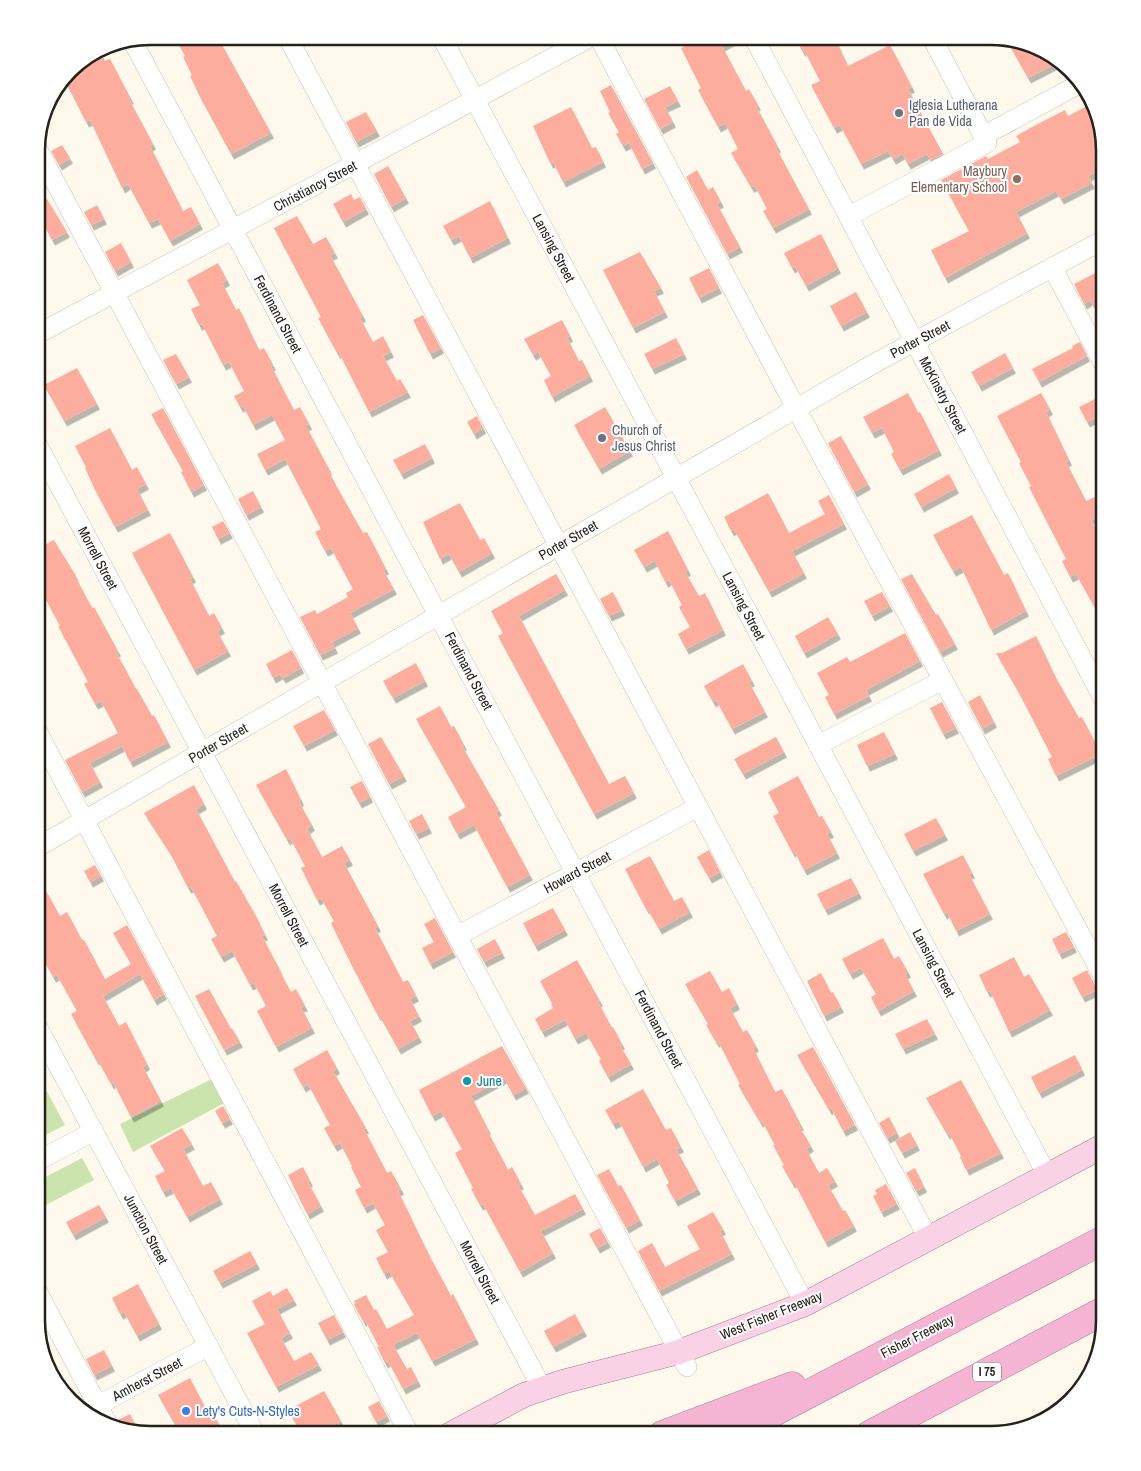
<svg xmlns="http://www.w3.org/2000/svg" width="1141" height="1471" font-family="'Archivo Narrow',sans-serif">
<defs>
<filter id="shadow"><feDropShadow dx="3" dy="5.5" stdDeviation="0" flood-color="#0004"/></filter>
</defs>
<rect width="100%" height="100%" fill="#fef8ed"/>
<g fill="#cbe3ad">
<path d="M216,1077L228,1101L133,1152L120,1124Z"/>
<path d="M44,1086L65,1125L36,1140V1090Z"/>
<path d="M82,1158L94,1180L36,1210V1182Z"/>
</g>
<g fill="#fcad9d" filter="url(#shadow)">
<path d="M174,36H217L271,133L231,154L200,97L190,76L192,75L183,57L185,56Z"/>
<path d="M704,36H740L722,46L746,91L749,89L758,105L756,106L778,147L776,148L809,209L773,228L763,211L767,209L755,186L751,187L731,153L738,149L725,123L718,127L698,90L701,88L681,48Z"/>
<path d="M795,36H834L848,66L890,45L912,87L908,89L943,154L930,160L927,154L908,164L902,154L893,159L888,151L861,164L840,125L834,128L811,85L820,81L804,50L802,51Z"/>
<path d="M1006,39L1048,52L1059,62L1028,78Z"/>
<path d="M99,50L105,61L110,59L131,99H129L153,144L150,146L183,211L191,207L200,224L170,241L158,219L149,223L128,184L122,188L90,120L86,122L64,79L75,65Z"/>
<path d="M611,85L653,163L642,169L629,143L623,146L616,134L619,132L608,113L610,112L600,91Z"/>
<path d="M670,86L678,101L665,107L673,122L660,129L644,99Z"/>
<path d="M1089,105L1093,112L1105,150V167L1088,176L1092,183L1061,199L1056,191L1016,212L1027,233L945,278L931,250L969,231L941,180L986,156L988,159L1020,142L1016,136L1032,127L1065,110L1068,116Z"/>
<path d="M571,107L592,148L596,147L603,162L563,182L553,162L550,163L533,126Z"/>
<path d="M366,112L377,131L356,142L346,122Z"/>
<path d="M62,145L70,158L59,165L51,151Z"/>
<path d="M388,166L406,198L391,207L374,174Z"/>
<path d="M697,170L708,190L713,187L721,202L717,204L740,247L727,254L686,177Z"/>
<path d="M351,194L354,200L360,197L366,209L343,222L333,204Z"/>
<path d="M47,199L67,232L52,240L36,210V205Z"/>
<path d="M490,201L508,238L470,258L459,236L451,240L443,226Z"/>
<path d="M97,205L104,219L91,225L84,212Z"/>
<path d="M297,216L313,244L326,237L335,253L330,255L363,316L360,318L373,342L383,336L391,352L383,356L397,381L400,379L408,392L369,412L339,353H337L318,318L321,317L274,228Z"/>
<path d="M821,234L838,268L806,286L795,266L792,268L784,253Z"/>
<path d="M121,243L131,262L115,271L105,252Z"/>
<path d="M640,252L661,288L654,291L665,312L633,328L603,270Z"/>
<path d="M218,263L227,280L222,283L236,310L239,308L259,350L264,348L273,365L271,366L294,410L300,407L309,424L306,426L329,469L328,470L338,489L363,533L367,532L386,569L383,570L394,589L350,613L358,628L332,642L335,648L320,655L300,617L315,610L317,614L348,597L346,593L353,589L331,548L325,551L315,532L321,529L285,459L265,470L257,454L285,440L272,415L253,425L243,406L240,407L234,396L244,391L229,362L223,365L202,324L199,325L191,309L200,305L187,280Z"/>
<path d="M709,268L719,288L699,298L689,278Z"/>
<path d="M1105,268V328L1090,300L1084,304L1074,284Z"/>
<path d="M856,292L867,312L841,326L830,306Z"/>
<path d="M423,315L441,348L430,354L413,320Z"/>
<path d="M562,320L570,336L567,338L579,361L582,360L590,376L552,397L544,380L551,376L538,352L533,355L524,339Z"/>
<path d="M676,338L684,354L652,369L644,354Z"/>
<path d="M1080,342L1087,356L1039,382L1032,369L1073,348L1072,346Z"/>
<path d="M1005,353L1013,368L979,386L971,372Z"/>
<path d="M176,354L189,377L176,384L163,360Z"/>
<path d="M77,368L97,404L64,421L44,385Z"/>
<path d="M908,393L918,413L920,412L939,450L900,470L891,454L894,452L882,428L872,433L863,417Z"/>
<path d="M1041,393L1050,409L1046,412L1069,460L1066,462L1086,501L1105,492V513L1091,520L1105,545V626L1076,574L1070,577L1062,561L1066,559L1029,487L1031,486L1019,463L1021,462L997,416Z"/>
<path d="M1105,394V413L1087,422L1079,407Z"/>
<path d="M605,407L630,451L599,469L574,425Z"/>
<path d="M163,408L204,485L191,492L181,472L183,471L151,414Z"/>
<path d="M477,416L483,428L474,434L467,422Z"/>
<path d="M110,428L132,470L137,467L146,484L137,489L148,510L115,527L95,490L85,468L86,467L75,446Z"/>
<path d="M841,436L868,484L854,492L828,443Z"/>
<path d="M425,444L432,458L401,474L393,460Z"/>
<path d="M949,474L956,488L921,507L914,494Z"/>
<path d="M253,491L261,507L246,515L238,499Z"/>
<path d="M768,493L789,533L825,514L818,501L829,495L844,524L792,551L804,573L769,592L734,529L731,531L724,517Z"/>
<path d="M460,503L480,540L484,538L492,553L459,572L449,554L440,559L423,522Z"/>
<path d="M972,515L1004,575L1008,573L1026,611L991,630L961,567L953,571L933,535Z"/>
<path d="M223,521L230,533L218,539L212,527Z"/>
<path d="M668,531L688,570L685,572L699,596L705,593L723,630L686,649L678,634L690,627L679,607L682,605L669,580L665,582L655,561L644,567L634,550Z"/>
<path d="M170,533L193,577L190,579L209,616L214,613L222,628L217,631L228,651L194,670L132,553Z"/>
<path d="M54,540L76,576H75L92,608L94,607L118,651L116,652L136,689H137L152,716L154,715L168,742L130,762L122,746L90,763L100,782L82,792L65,760L118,733L101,701L95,704L84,684L88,682L58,626H60L36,581V549Z"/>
<path d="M556,574L565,590L519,616L609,784L625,776L634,793L594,814L498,636L503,633L491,611Z"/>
<path d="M912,574L936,615L938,614L955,644L940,652L901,579Z"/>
<path d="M613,592L622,610L609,616L600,599Z"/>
<path d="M882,592L890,606L872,616L864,601Z"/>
<path d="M828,617L838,634L804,653L795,636Z"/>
<path d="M905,633L920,661L866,690L869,696L834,714L825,697L829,695L817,673L847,657L850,662Z"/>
<path d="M1036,636L1056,678L1079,718L1082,717L1101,754L1056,776L1048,759L1052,757L1019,693L996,653H1002Z"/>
<path d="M292,650L301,668L283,678L280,674L273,678L266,664Z"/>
<path d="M416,663L425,681L393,698L383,681Z"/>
<path d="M743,664L752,681L749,682L765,712L732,729L716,700L713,702L704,686Z"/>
<path d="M980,695L994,722L982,729L968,702Z"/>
<path d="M942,702L956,728L943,734L930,708Z"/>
<path d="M440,706L451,727L454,726L464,745L462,746L499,810L496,812L530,875L507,887L474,825L457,834L448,817L466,807L416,719Z"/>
<path d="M324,710L335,730L304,746L293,726Z"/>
<path d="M884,732L895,754L867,766L857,745Z"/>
<path d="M381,737L404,776L389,784L368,744Z"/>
<path d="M776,737L784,752L743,774L734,759Z"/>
<path d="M286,769L301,800L299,802L312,825L307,829L322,857L342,846L350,860L344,863L378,926L375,928L403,982L408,980L416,996L410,999L419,1016L410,1021L419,1037L398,1049L379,1015L378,1016L349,960L331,923L334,921L321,898L317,900L301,868L305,866L290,838L287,840L256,785Z"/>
<path d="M798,776L819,817L822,816L831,832L827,834L837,853L804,870L794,851L792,852L773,816L779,813L768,792Z"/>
<path d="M362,781L370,797L359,803L350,787Z"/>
<path d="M194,785L204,804L196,809L235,882L236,881L256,916L265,935L262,936L280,970H279L291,992L296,989L305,1006L301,1007L312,1028L276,1047L257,1011L266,1006L254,983L250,985L232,951L221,957L211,939L217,936L191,887L188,888L170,853L144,813Z"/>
<path d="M422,814L429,828L416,834L409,821Z"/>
<path d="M936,818L945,835L913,851L904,834Z"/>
<path d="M709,850L720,872L709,878L697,857Z"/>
<path d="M963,855L972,873L969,874L990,914L956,931L947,912L944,914L923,874Z"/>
<path d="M650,856L674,901L682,897L690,912L659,929L647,908L646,909L625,869Z"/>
<path d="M95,865L101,876L90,882L84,871Z"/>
<path d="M851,878L859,893L825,910L817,894Z"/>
<path d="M45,889L60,916L67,912L82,940H84L105,979L131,964L113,933L127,925L164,994L154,1000L140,974L103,996L119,1026L126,1022L147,1064L143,1067L161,1101L131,1117L113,1082L111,1084L97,1059L96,1060L71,1014L77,1011L57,975L53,977L36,946V894Z"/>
<path d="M553,908L565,930L535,946L523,923Z"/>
<path d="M435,918L453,952L430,964L422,948L434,942L424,924Z"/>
<path d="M1066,932L1074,947L1059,954L1052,939Z"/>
<path d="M883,938L894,959L899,956L908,972L905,974L914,991L878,1011L871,997L876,994L861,968L850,974L842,959Z"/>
<path d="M495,939L502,953L484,962L477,949Z"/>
<path d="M1014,957L1024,977L1029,974L1050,1010L1009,1032L990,991L987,992L979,975Z"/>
<path d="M577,960L600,1001L598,1002L612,1028L613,1027L622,1044L620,1045L631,1064L608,1077L599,1061L601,1059L586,1033L575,1039L565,1020L542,1032L535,1019L553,1008L551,1004L552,1003L540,981Z"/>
<path d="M1087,970L1097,990L1082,997L1072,978Z"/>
<path d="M710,971L722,992L729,988L737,1004L730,1008L743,1032L747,1030L756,1046L753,1048L775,1092L782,1089L801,1125L799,1126L811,1146L806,1149L819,1173L827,1168L835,1181L828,1185L843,1211L845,1210L854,1226L825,1242L794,1182L792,1183L782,1166L784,1165L773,1145H775L762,1121L760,1122L738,1085L740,1084L718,1041L716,1042L706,1025L708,1024L685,984Z"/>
<path d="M821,973L831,993L833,992L841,1007L824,1016L807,981Z"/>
<path d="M209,989L231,1029L232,1028L240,1042L224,1050L195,996Z"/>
<path d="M927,1019L935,1034L903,1049L895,1034Z"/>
<path d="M502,1046L526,1088L513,1095L504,1078L471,1096L488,1129L487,1130L508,1170L512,1167L521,1184L518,1185L535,1215L575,1194L583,1209L541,1231L553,1253L520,1272L483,1204L480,1205L471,1189L473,1188L455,1153L462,1149L441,1111L432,1116L419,1090Z"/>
<path d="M813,1047L855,1125L843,1131L831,1108L829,1110L797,1055Z"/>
<path d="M327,1050L337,1068L333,1071L366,1128L364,1129L387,1173L391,1171L401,1189L398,1191L427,1251L451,1296L453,1294L476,1339L432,1361L417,1333L393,1345L407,1369L411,1367L418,1381L403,1389L388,1361L385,1363L377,1347H379L365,1320L363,1321L354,1305L355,1304L354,1301L366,1295L374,1310L376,1309L387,1329L414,1315L389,1271L384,1274L376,1258L388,1252L376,1230L385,1225L373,1203L364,1208L355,1190L361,1187L351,1167L352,1166L340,1143L334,1146L324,1128L330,1125L308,1084L303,1087L293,1069Z"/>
<path d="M1075,1055L1082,1070L1039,1093L1031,1077Z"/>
<path d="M961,1080L1001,1153L966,1170L960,1157L961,1156L949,1133L947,1134L926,1098Z"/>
<path d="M643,1089L666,1130L671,1128L681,1147L676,1149L698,1189L675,1201L666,1185L669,1183L657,1159L643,1167L619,1121L613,1124L605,1110Z"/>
<path d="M223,1106L230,1119L222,1123L215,1111Z"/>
<path d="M889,1117L897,1133L887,1138L879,1123Z"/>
<path d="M182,1128L192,1144L183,1149L203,1186L211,1182L220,1199L187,1217L171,1188L163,1192L155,1176L165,1171L150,1146Z"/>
<path d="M910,1132L917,1145L902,1153L895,1141Z"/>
<path d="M303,1167L310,1181L308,1182L321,1206L307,1214L288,1175Z"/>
<path d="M915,1168L924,1187L916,1191L906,1173Z"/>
<path d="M609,1169L618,1186L621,1185L640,1220L626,1228L597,1175Z"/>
<path d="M886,1184L897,1204L881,1212L873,1196L877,1194L875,1190Z"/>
<path d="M99,1205L106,1217L73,1235L66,1222Z"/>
<path d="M713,1212L723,1229L720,1231L732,1254L659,1291L638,1251L652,1243L665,1267L700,1249L687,1226Z"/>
<path d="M600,1228L608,1242L597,1248L589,1234Z"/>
<path d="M250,1251L257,1264L220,1283L213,1271Z"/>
<path d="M138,1284L159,1324L137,1336L124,1312L120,1314L112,1298Z"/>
<path d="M287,1288L294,1300L277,1309L290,1333L281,1338L294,1361L311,1352L319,1365L276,1387L247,1333L265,1324L252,1301L270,1291L273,1296Z"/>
<path d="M575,1314L584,1331L553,1347L544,1331Z"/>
<path d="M334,1315L343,1332L327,1340L318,1323Z"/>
<path d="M104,1350L112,1366L94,1375L86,1359Z"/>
<path d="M190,1378L211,1419L215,1417L225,1435H182L179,1429L178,1430L158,1395Z"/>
<path d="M324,1391L341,1421L316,1435H302L288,1410Z"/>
<path d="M379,1401L387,1416L376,1422L368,1407Z"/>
<path d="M130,1414L139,1432L117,1426L118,1420Z"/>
</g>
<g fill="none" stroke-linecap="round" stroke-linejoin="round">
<defs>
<g id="minor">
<path d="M287,36L928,1238"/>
<path d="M441,36L1047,1175"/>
<path d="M598,36L796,408L1105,980"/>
<path d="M753,36L1105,702"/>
<path d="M132,40L805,1304"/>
<path d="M994,130L1081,83"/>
<path d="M37,148L687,1367"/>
<path d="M849,216L987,143L931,36"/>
<path d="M1052,267L1105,366"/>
<path d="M36,335L593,36"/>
<path d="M36,442L542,1388"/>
<path d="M36,729L410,1435"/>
<path d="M818,745L943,680"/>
<path d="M36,848L875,363L1105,239"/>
<path d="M457,936L698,807"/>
<path d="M36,1024L256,1435"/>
<path d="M36,1162L94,1131"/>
<path d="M36,1289L107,1423"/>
<path d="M85,1412L209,1346"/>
</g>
<path id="major" d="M449,1435L524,1395L562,1382L679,1352L805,1304L1105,1145"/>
<g id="highway">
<path d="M662,1435L792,1386"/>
<path d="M730,1435L1105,1239"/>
<path d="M869,1435L1105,1310"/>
</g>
</defs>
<use href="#minor" stroke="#ccc3b1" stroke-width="20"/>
<use href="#major" stroke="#ad8193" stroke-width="25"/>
<use href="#highway" stroke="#ad8193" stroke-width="29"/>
<use href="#minor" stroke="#fff" stroke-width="19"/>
<use href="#major" stroke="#f9d2e5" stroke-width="24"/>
<use href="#highway" stroke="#f5b4d4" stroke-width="28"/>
</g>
<g fill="#6b7280" stroke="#fff" stroke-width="2">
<circle cx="899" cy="113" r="5"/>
<circle cx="602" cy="438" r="5"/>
</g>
<circle fill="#8d6e63" stroke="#fff" stroke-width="2" cx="1017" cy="179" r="5"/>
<circle fill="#0f9aa8" stroke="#fff" stroke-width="2" cx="467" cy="1081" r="5"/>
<circle fill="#3f7fe0" stroke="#fff" stroke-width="2" cx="186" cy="1411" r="5"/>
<g text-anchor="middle" stroke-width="4" stroke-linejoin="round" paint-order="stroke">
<rect fill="#fff" stroke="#67645f" stroke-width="1" x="973" y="1362.5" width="28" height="19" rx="4"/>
<g font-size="12" font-weight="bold" fill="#26221b">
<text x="987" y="1376">I 75</text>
</g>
<g font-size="14" fill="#5b616d" stroke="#fff" text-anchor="start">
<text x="909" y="110">Iglesia Lutherana<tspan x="909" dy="16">Pan de Vida</tspan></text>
<text x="612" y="435">Church of<tspan x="612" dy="16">Jesus Christ</tspan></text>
</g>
<g font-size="14" fill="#785e54" stroke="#fff" text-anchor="end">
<text x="1007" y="176">Maybury<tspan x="1007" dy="16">Elementary School</tspan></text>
</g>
<g font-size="14" fill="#26221b" stroke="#fff">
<text transform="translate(315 186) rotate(-28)" y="5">Christiancy Street</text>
<text transform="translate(554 248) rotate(62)" y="5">Lansing Street</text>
<text transform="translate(278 314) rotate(62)" y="5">Ferdinand Street</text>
<text transform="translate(920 339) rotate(-28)" y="5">Porter Street</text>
<text transform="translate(943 395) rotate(62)" y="5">McKinstry Street</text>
<text transform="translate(568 540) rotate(-30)" y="5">Porter Street</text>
<text transform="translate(98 558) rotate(62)" y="5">Morrell Street</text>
<text transform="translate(744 606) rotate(62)" y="5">Lansing Street</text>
<text transform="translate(469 671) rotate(62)" y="5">Ferdinand Street</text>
<text transform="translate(218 743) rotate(-30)" y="5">Porter Street</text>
<text transform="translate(577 872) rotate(-28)" y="5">Howard Street</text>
<text transform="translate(289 915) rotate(62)" y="5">Morrell Street</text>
<text transform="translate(934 963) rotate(62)" y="5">Lansing Street</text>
<text transform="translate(659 1029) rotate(62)" y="5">Ferdinand Street</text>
<text transform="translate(146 1229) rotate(62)" y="5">Junction Street</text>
<text transform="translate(480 1272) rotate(62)" y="5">Morrell Street</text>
<text transform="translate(771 1315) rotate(-22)" y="5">West Fisher Freeway</text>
<text transform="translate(917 1336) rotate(-27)" y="5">Fisher Freeway</text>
<text transform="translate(147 1379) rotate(-28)" y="5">Amherst Street</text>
</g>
<g font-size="14" fill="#0d838f" stroke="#fff" text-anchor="start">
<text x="477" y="1086">June</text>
</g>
<g font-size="14" fill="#366cbe" stroke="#fff" text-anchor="start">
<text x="196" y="1416">Lety's Cuts-N-Styles</text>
</g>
</g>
<path d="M0 0H1141V1471H0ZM150 45H991A105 105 0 0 1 1096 150V1321A105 105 0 0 1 991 1426H150A105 105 0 0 1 45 1321V150A105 105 0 0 1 150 45Z" fill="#fff" fill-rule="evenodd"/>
<path fill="none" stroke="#26221b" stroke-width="2.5" d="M150 45H991A105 105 0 0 1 1096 150V1321A105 105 0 0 1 991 1426H150A105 105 0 0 1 45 1321V150A105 105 0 0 1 150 45Z"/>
</svg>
